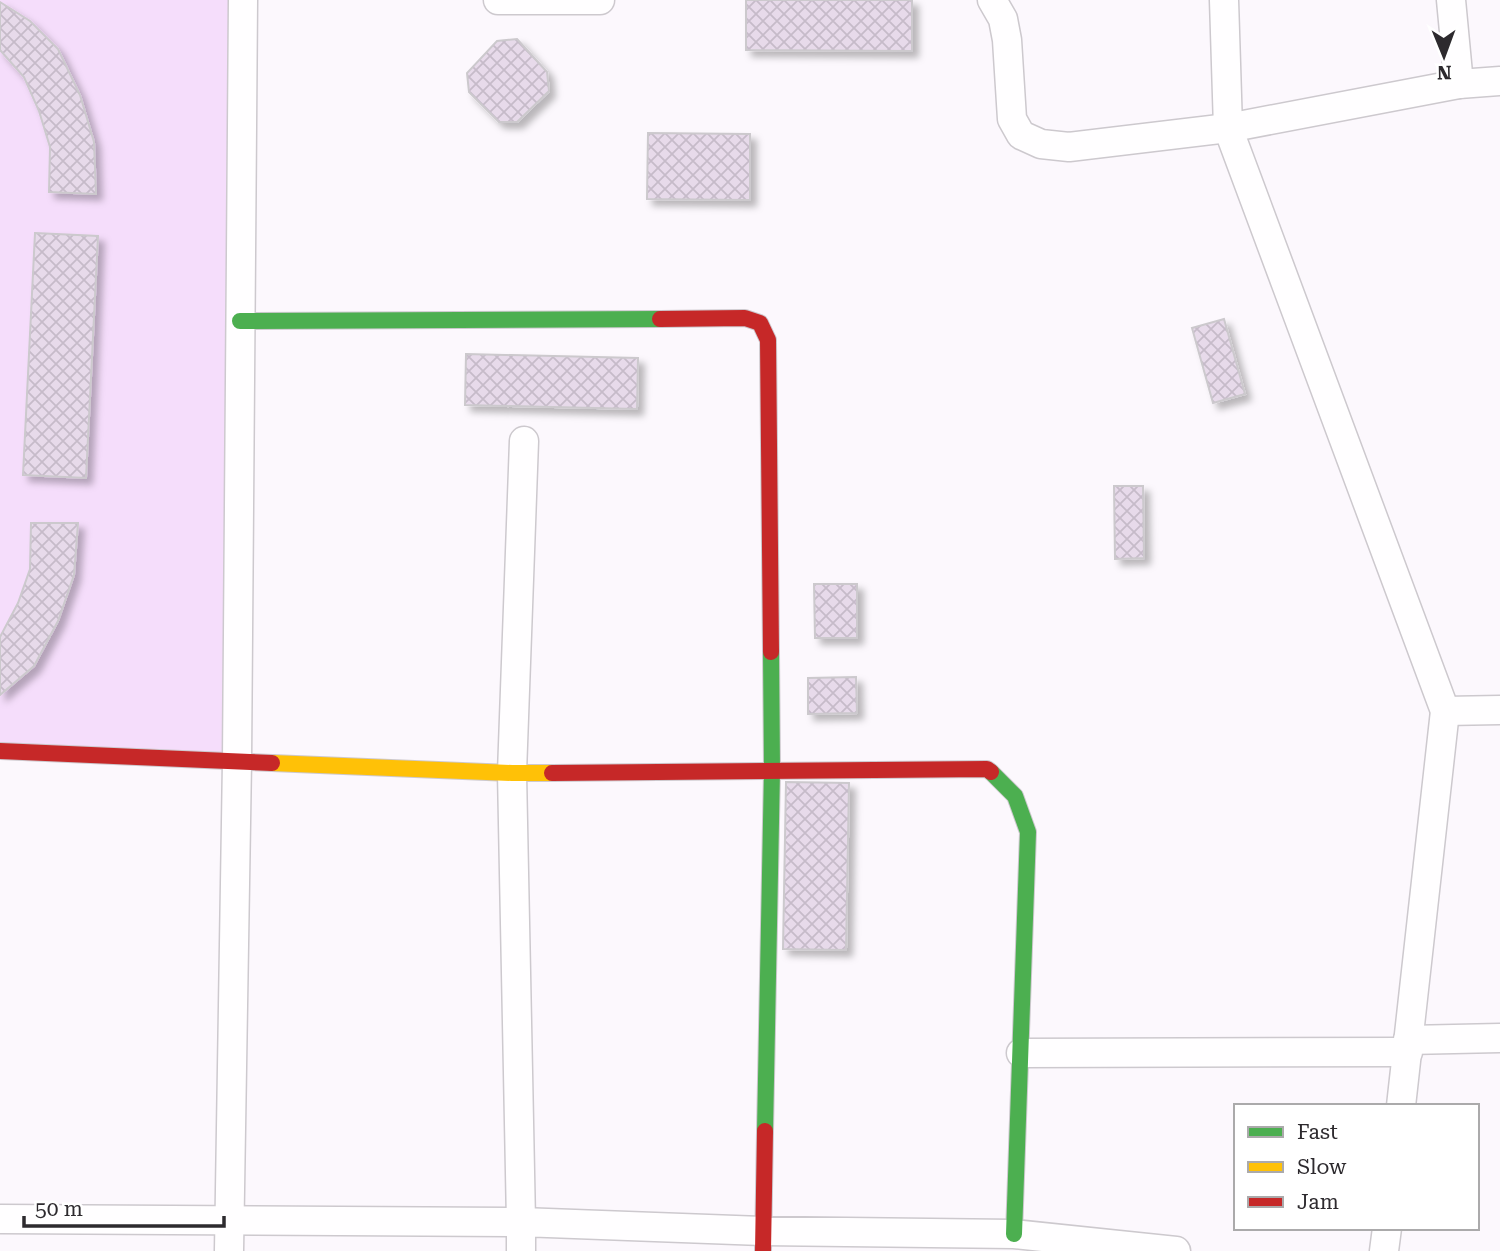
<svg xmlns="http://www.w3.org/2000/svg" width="1500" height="1251" font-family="'Roboto Serif',serif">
<defs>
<pattern id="building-cross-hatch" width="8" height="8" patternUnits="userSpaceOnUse" patternTransform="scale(1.75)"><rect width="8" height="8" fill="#e7daea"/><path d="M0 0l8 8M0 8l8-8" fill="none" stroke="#c6bbc9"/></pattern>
<filter id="shadow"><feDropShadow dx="6" dy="6" stdDeviation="3.5" flood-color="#0004"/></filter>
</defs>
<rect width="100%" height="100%" fill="#fcf8fd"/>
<path fill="#f5ddfb" d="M0,0H243L237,761L0,751Z"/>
<g fill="url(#building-cross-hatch)" stroke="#ccc9cd" stroke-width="2" filter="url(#shadow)">
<path d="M746,0H912V51L746,50Z"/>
<path d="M0,2L30,21L58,49L80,95L94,142L96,194L49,192L50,147L39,111L24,77L0,50Z"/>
<path d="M517,39L547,72L549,91L517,122H499L469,92L467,73L497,41Z"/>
<path d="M648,133L750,134V200L647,199Z"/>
<path d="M35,233L98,236L86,478L23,475Z"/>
<path d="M1224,319L1245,394L1213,403L1192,328Z"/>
<path d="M466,354L638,358L637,409L465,405Z"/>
<path d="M1114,486H1143L1144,558L1115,559Z"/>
<path d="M31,523H78L74,575L58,621L34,666L0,695V637L18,603L30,569Z"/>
<path d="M814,584H857V638H815Z"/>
<path d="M856,677L857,713L808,714V678Z"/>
<path d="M786,782L849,783L846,950L783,949Z"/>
</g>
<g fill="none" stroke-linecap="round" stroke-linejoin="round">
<defs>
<g id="street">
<path d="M498,0H600"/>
<path d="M992,0L1003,19L1007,40L1012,119L1021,135L1041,144L1069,147L1228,128L1459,84L1500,81"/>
<path d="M1224,0L1228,128L1445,711L1401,1106"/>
<path d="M1451,0L1459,84"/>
<path d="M1445,711L1500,710"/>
<path d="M1408,1040L1500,1038"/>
<path d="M1021,1053L1408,1052"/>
<path d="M0,1219L521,1222L512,773L524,441"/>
<path d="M229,1251L237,761L243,0"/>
<path d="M521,1251V1222L762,1231L1014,1234L1176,1251"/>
<path d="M1384,1251L1387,1228"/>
</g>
<g id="fast">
<path d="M240,321L660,319"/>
<path d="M991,772L1015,796L1028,832L1014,1234"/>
<path d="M765,1131L772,770L771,652"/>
</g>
<path id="slow" d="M272,763L512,773H552"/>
<g id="jam">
<path d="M660,319L745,318L760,323L768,340L771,652"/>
<path d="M0,751L272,763"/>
<path d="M552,773L987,769L991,772"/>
<path d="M763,1251L765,1131"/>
</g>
</defs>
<use href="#street" stroke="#cdc9ce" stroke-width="31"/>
<use href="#fast" stroke="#cdc9ce" stroke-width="18"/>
<use href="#slow" stroke="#cdc9ce" stroke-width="18"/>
<use href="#jam" stroke="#cdc9ce" stroke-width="18"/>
<use href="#street" stroke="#fffeff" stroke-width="28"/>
<use href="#fast" stroke="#4caf50" stroke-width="16"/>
<use href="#slow" stroke="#ffc107" stroke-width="16"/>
<use href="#jam" stroke="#c62828" stroke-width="16"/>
</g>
<rect x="1234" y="1104" width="245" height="126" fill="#ffffff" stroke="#abaaab" stroke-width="2"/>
<rect x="1248" y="1127" width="35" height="10" fill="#4caf50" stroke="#abaaab" stroke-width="2"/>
<text x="1297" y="1139" font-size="21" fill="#2d2a2e">Fast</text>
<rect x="1248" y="1162" width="35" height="10" fill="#ffc107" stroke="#abaaab" stroke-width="2"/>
<text x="1297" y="1174" font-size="21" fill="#2d2a2e">Slow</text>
<rect x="1248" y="1197" width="35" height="10" fill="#c62828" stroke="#abaaab" stroke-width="2"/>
<text x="1297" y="1209" font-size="21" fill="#2d2a2e">Jam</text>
<g transform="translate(1444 56) rotate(179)" stroke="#ffffff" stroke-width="5" paint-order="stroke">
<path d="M0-5L12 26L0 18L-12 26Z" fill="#2d2a2e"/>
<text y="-10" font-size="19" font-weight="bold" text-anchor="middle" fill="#2d2a2e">N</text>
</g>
<path d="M24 1216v10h200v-10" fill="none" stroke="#2d2a2e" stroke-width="3.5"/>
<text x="35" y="1216" font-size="21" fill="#2d2a2e" stroke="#ffffff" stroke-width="5" paint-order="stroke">50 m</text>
</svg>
